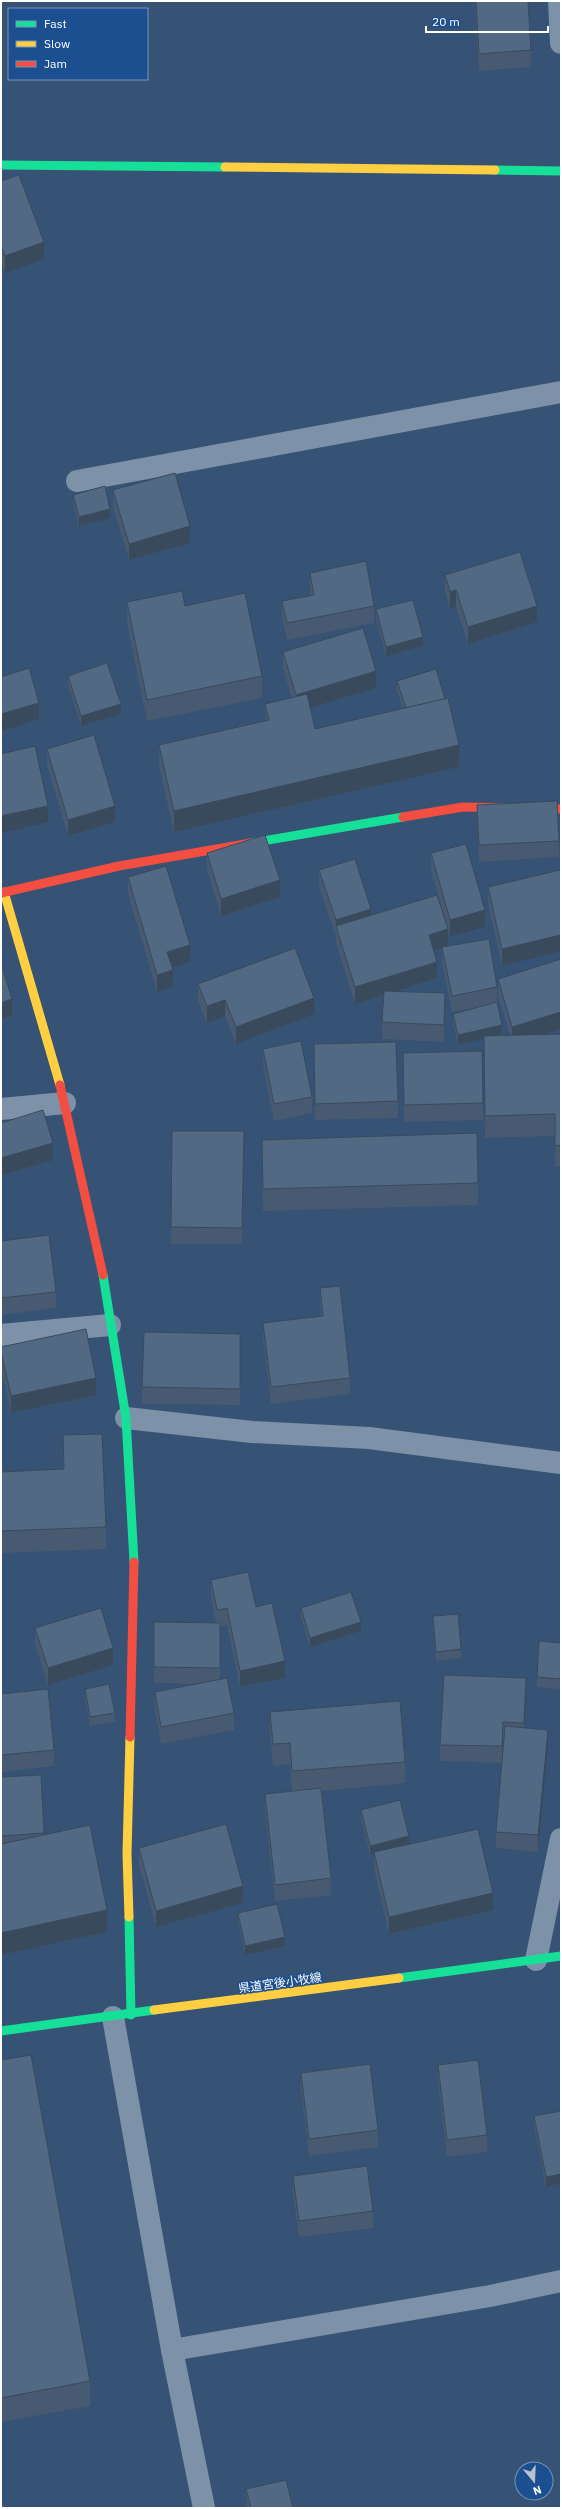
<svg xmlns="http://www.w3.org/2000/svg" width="562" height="2509" font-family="'IBM Plex Sans','Noto Sans JP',sans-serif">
<rect width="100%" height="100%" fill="#365274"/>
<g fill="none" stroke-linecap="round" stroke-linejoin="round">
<g stroke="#7d92a8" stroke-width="22">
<path d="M113,2017L172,2350L204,2508"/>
<path d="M172,2350L490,2296L561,2281"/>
</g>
<g stroke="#7d92a8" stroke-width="22">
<path d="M559,1L561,43"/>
<path d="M77,481L561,392"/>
<path d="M1,1109L65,1103"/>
<path d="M1,1335L110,1325"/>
<path d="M126,1418L252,1432L369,1438L561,1463"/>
<path d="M536,1960L561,1839"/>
</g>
<g stroke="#16e098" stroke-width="9">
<path d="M1,165L225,167"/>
<path d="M495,170L561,171"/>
<path d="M251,843L403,817"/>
<path d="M103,1275L126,1418L134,1562"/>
<path d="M129,1917L131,2015"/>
<path d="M399,1978L561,1956"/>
<path d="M1,2031L154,2010"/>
</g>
<g stroke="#ffcf43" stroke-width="9">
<path d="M225,167L495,170"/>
<path d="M4,892L60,1085"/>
<path d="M129,1917L127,1854L130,1737"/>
<path d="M154,2010L399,1978"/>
</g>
<g stroke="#f24e42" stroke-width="9">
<path d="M403,817L463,807L561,809"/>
<path d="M1,893L119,866L251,843"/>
<path d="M60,1085L103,1275"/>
<path d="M130,1737L134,1562"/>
</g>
</g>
<g fill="#475a72" fill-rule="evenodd">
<path d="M475,1H528L531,50V67L479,71Z"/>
<path d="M1,181L44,259L5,273L1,262Z"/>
<path d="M113,490L190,543L129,560L113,507Z"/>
<path d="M73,495L110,518L79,526L73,504Z"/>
<path d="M310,573L374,606V623L287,640L282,618V601L311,595L310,589Z"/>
<path d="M445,575L537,622L468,644L456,607L450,609L445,591Z"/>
<path d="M127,602L185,606L262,676V698L147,721L127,624Z"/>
<path d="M376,609L423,646L386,656L376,619Z"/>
<path d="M283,652L376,688L310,708L315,729L403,709L397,691V681L459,767L174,832L159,766V745L265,720V704L292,698L283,669Z"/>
<path d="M68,676L121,714L81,726L68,685Z"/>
<path d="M47,749L115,822L68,836L47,765Z"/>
<path d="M477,805L559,841V857L479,862L477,822Z"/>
<path d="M207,853L280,897L221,916L207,870Z"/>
<path d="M431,853L485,927L450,937L431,870Z"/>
<path d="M319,870L371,915L448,946L497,987V1004L502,1034L496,1035H510L498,996V979L561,959V1029L543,1034H561V1167H555V1136L485,1138L484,1038L458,1045L453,1023V1014L470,1009L452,1012L442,963V947L434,950L437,978L395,991L445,1010L444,1042L382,1039V1022L383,995L355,1004L336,943V936L319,887Z"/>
<path d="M561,875L502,966L488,904V887Z"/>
<path d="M128,877L190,962L172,967L173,987L157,992L128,894Z"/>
<path d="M198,984L314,1014L236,1044L225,1016L207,1023L198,1001Z"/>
<path d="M314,1044L398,1101V1118L315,1120Z"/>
<path d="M263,1049L312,1097V1113L274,1121L263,1065Z"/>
<path d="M403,1053L483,1103V1120L404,1122Z"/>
<path d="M172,1131H244L242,1244H171Z"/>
<path d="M262,1140L478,1183V1205L263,1211Z"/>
<path d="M1,1241L56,1292V1308L1,1315Z"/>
<path d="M320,1288L350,1378V1394L271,1404L263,1339V1323L321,1316L320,1305Z"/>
<path d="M240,1334V1405L142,1404V1387Z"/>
<path d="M1,1347L96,1395L11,1413L1,1368Z"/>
<path d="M63,1435L106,1527V1549L1,1553V1472L63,1469Z"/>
<path d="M211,1580L285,1678L240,1687L227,1625L220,1626V1679L234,1713V1730L161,1744L155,1709V1692L197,1684L154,1683V1622L216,1623L211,1597Z"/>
<path d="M301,1608L361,1631L310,1647L301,1618Z"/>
<path d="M433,1616L461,1649V1658L436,1661L433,1625Z"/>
<path d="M35,1628L113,1665L48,1685L35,1645Z"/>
<path d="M561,1643V1677L560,1689L537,1687V1677Z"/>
<path d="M85,1689L115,1713V1722L90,1726L85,1698Z"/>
<path d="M1,1694L54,1750V1766L1,1772Z"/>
<path d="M526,1695L524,1728L548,1747L538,1852L496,1848V1832L502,1763L440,1761V1745ZM503,1739H504L502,1755Z"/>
<path d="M270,1712L405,1762V1783L322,1791L331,1878V1895L275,1901L265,1810V1794L292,1791L290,1764L273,1766L270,1733Z"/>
<path d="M41,1775L44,1835L107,1932L1,1955V1777Z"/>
<path d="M361,1810L409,1844L493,1910L389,1934L374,1869V1854L370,1855L361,1819Z"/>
<path d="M139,1848L243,1903L156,1927L139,1865Z"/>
<path d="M238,1913L285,1946L245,1955L238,1922Z"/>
<path d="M1,2060L90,2381V2406L1,2422Z"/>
<path d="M438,2065L487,2135V2152L447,2157L438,2081Z"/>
<path d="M301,2073L378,2130V2147L309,2156L301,2089Z"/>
<path d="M561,2111L546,2187L534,2126V2116Z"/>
<path d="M293,2176L373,2211V2228L299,2237L293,2193Z"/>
<path d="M246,2489L293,2508H247Z"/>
</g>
<g fill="#394a5c">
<path d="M44,242V259L5,273V256Z"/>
<path d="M110,509V518L79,526V517Z"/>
<path d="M190,526V543L129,560V544Z"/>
<path d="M456,590V607L450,609V592Z"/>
<path d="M537,606V622L468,644V627Z"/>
<path d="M423,637V646L386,656V647Z"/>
<path d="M376,671V688L296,712V695Z"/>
<path d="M39,703V719L1,731V714Z"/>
<path d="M121,704V714L81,726V716Z"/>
<path d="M459,745V767L174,832V811Z"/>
<path d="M48,806V822L1,833V816Z"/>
<path d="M115,806V822L68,836V820Z"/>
<path d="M280,880V897L221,916V899Z"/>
<path d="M371,909V926L336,927V920Z"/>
<path d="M485,910V927L450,937V920Z"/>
<path d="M448,929V946L429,952V935Z"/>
<path d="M561,935V951L502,966V949Z"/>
<path d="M190,945V962L167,969V952Z"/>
<path d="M437,962V978L355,1004V987Z"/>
<path d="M173,970V987L157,992V975Z"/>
<path d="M445,993V1010L444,1042V1025Z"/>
<path d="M314,998V1014L236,1044V1027Z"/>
<path d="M12,999V1016L1,1019V1003Z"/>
<path d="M225,1000V1016L207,1023V1006Z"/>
<path d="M561,1012V1029L512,1044V1027Z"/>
<path d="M502,1025V1034L458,1045V1035Z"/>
<path d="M53,1143V1160L1,1175V1158Z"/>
<path d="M96,1378V1395L11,1413V1396Z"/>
<path d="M361,1622V1631L310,1647V1638Z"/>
<path d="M113,1648V1665L48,1685V1668Z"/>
<path d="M285,1661V1678L240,1687V1671Z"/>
<path d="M526,1678V1695L524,1740V1723Z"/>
<path d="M503,1722V1739L502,1763V1746Z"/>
<path d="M548,1730V1747L538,1852V1835Z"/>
<path d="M409,1836V1845L374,1852V1854L370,1855V1846Z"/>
<path d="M243,1886V1903L156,1927V1911Z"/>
<path d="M493,1893V1910L389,1934V1917Z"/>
<path d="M107,1910V1932L1,1955V1933Z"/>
<path d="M285,1937V1946L245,1955V1946Z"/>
<path d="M561,2174V2183L546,2187V2177Z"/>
</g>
<g fill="#526984" stroke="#394a5c">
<path d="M476,1H528L531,50L479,54Z"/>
<path d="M19,175L44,242L5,256L1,245V181Z"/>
<path d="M175,473L190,526L129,544L113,490Z"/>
<path d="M105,486L110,509L79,517L73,495Z"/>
<path d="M520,552L537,606L468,627L456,590L450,592L445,575Z"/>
<path d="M366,561L374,606L287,623L282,601L314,595L310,573Z"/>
<path d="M182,591L185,606L245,593L262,676L147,700L127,602Z"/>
<path d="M413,600L423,637L386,647L376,609Z"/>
<path d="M363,628L376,671L296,695L283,652Z"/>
<path d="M107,663L121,704L81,716L68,676Z"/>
<path d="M29,668L39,703L1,714V677Z"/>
<path d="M436,669L445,699L406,708L397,681Z"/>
<path d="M307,694L315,729L448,698L459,745L174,811L159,745L269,720L265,704Z"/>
<path d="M94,735L115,806L68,820L47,749Z"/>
<path d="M35,746L48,806L1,816V754Z"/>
<path d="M557,801L559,841L479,845L477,805Z"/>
<path d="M265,835L280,880L221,899L207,853Z"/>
<path d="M466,844L485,910L450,920L431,853Z"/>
<path d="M355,859L371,909L336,920L319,870Z"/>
<path d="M166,866L190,945L167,952L173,970L157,975L128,877Z"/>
<path d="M560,870L561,875V935L502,949L488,887Z"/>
<path d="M437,895L448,929L429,935L437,962L355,987L336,926Z"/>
<path d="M489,939L497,987L452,996L442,947Z"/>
<path d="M295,948L314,998L236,1027L225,1000L207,1006L198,984Z"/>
<path d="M561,959V1012L512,1027L498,979Z"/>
<path d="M1,964L12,999L1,1003Z"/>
<path d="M384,991L445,993L444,1025L382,1022Z"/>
<path d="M497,1002L502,1025L458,1035L453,1014Z"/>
<path d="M561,1034V1145L555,1146V1114L485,1116L484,1036Z"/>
<path d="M301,1041L312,1097L274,1104L263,1049Z"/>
<path d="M396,1042L398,1101L315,1104L314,1044Z"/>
<path d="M482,1051L483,1103L404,1105L403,1053Z"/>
<path d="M43,1110L53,1143L1,1158V1123Z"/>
<path d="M172,1131H244L242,1228L171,1227Z"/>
<path d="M477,1133L478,1183L263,1189L262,1140Z"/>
<path d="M49,1235L56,1292L1,1298V1241Z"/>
<path d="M340,1286L350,1378L271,1387L263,1323L323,1316L320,1288Z"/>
<path d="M86,1329L96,1378L11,1396L1,1351V1347Z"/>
<path d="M144,1332L240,1334V1389L142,1387Z"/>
<path d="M102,1434L106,1527L1,1531V1472L64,1469L63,1435Z"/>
<path d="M248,1572L256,1607L272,1603L285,1661L240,1671L227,1608L217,1610L211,1580Z"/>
<path d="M351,1592L361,1622L310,1638L301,1608Z"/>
<path d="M101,1608L113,1648L48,1668L35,1628Z"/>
<path d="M458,1614L461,1649L436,1652L433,1616Z"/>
<path d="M154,1622L220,1623V1668L154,1667Z"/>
<path d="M539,1641L561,1643V1668L560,1679L537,1677Z"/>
<path d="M444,1675L526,1678L524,1723L503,1722L502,1746L440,1745Z"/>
<path d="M227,1678L234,1713L161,1727L155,1692Z"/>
<path d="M109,1684L115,1713L90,1717L85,1689Z"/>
<path d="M48,1689L54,1750L1,1755V1694Z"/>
<path d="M400,1701L405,1762L292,1771L290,1743L273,1744L270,1712Z"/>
<path d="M505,1726L548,1730L538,1835L496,1832Z"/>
<path d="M41,1775L44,1833L1,1836V1777Z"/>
<path d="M321,1788L331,1878L275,1885L265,1794Z"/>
<path d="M400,1800L409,1836L370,1846L361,1810Z"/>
<path d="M226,1824L243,1886L156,1911L139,1848Z"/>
<path d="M90,1825L107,1910L1,1933V1844Z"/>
<path d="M478,1829L493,1893L389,1917L374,1852Z"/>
<path d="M277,1904L285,1937L245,1946L238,1913Z"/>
<path d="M31,2055L90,2381L1,2398V2060Z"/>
<path d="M478,2060L487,2135L447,2140L438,2065Z"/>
<path d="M370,2064L378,2130L309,2139L301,2073Z"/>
<path d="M561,2111V2174L546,2177L534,2116Z"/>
<path d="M367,2166L373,2211L299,2221L293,2176Z"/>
<path d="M286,2480L293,2508H251L246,2489Z"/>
</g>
<g text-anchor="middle" stroke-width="3" stroke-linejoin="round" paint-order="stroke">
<g font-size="12" fill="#fff" stroke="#1b4f8f">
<text transform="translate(280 1983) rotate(-8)" y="4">県道宮後小牧線</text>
</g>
</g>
<rect width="562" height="2509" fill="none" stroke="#ffffff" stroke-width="4"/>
<rect x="8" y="8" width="140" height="72" fill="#1b4f8f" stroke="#7695bc"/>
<rect x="16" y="21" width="20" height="6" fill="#16e098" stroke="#7695bc"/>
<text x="44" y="28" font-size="12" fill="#ffffff">Fast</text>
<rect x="16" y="41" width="20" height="6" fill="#ffcf43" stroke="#7695bc"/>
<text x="44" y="48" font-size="12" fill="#ffffff">Slow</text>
<rect x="16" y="61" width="20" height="6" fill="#f24e42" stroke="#7695bc"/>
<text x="44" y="68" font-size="12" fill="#ffffff">Jam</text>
<g transform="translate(534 2481) rotate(161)"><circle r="19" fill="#1b4f8f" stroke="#7695bc"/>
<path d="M0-3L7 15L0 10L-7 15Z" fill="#b9c2ce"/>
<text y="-6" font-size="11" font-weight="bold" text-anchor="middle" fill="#ffffff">N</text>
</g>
<path d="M426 26v6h122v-6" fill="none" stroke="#ffffff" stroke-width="2"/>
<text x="432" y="26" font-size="12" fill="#ffffff" stroke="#1b4f8f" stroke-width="3" paint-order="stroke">20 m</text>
</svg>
